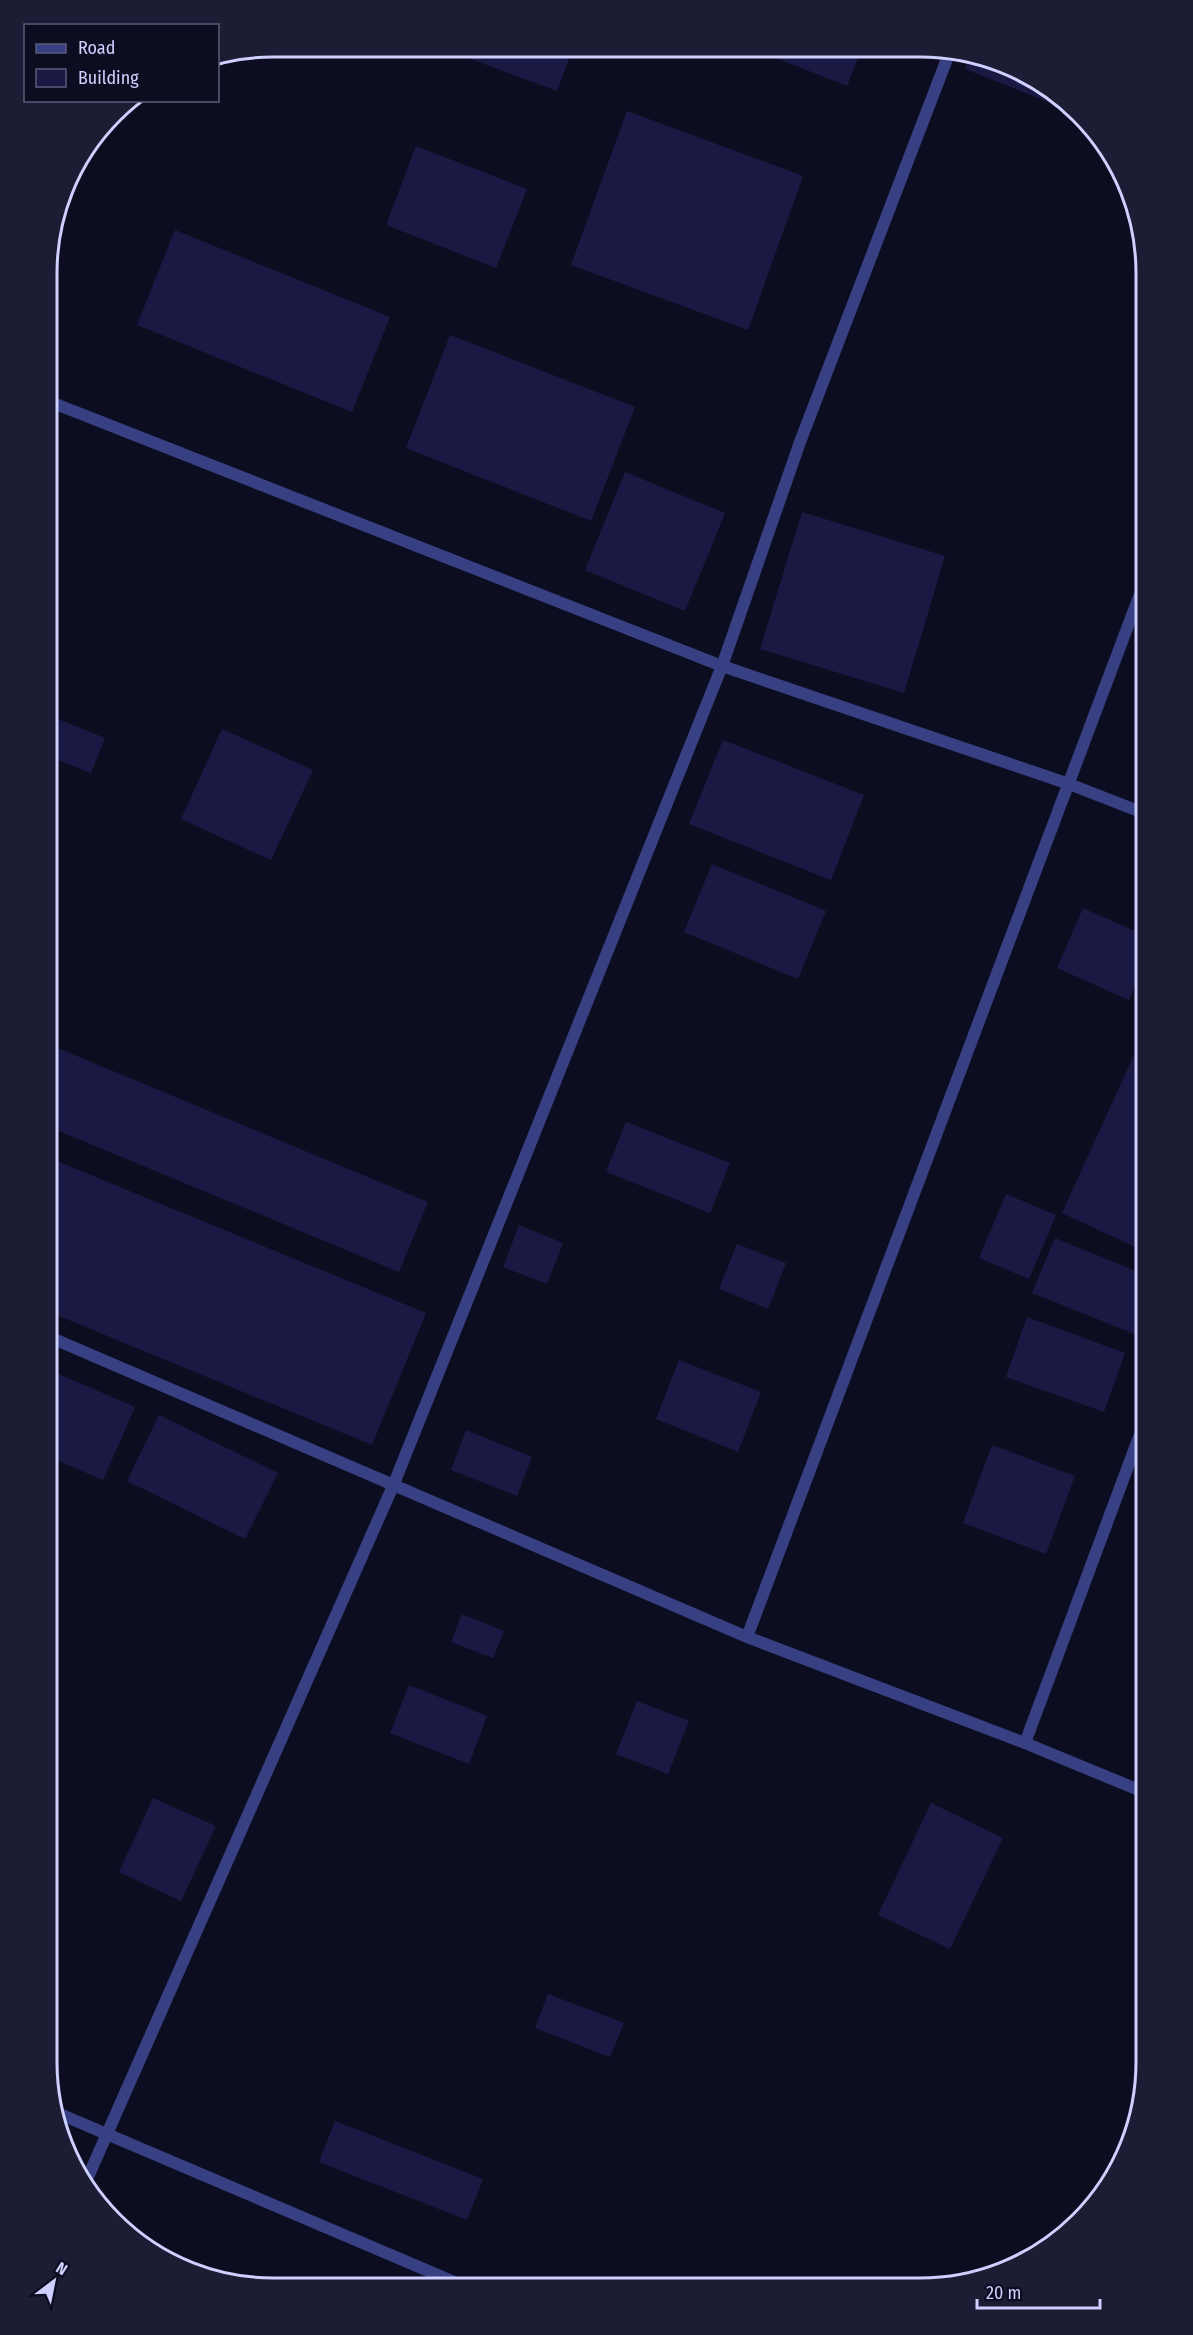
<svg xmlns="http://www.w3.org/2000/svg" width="1193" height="2335" font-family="'Fira Sans Condensed',sans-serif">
<rect width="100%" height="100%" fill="#0d0d22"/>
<g fill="#1a1943">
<path d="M441,48H573L557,91Z"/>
<path d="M753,49L763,50H861L847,86Z"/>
<path d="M971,53L1021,70L1070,103L1079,114L965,69Z"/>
<path d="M627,111L803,176L748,330L571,265Z"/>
<path d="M416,146L527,189L496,268L386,225Z"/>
<path d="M175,230L390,317L352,412L137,325Z"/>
<path d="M450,335L635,407L591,521L406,448Z"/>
<path d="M625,472L725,513L685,611L585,570Z"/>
<path d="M802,512L945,556L904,693L760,649Z"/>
<path d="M48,715L105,738L91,773L48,756Z"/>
<path d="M222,729L313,770L271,860L181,819Z"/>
<path d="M723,740L864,795L831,880L689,824Z"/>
<path d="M712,864L826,911L798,979L684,932Z"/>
<path d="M1083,908L1146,936V961L1129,1000L1057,968Z"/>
<path d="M48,1044L428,1202L399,1272L47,1126Z"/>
<path d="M1139,1044L1146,1047V1252L1062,1213Z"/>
<path d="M626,1122L730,1163L710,1213L606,1172Z"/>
<path d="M47,1157L426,1313L372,1445L47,1311Z"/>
<path d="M1006,1194L1056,1215L1029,1279L979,1258Z"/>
<path d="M519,1225L563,1243L547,1284L503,1267Z"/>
<path d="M1055,1238L1146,1275V1314L1137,1335L1032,1293Z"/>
<path d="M737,1244L786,1263L768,1309L719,1289Z"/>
<path d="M1027,1317L1125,1353L1104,1412L1006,1377Z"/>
<path d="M679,1360L761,1392L738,1452L656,1419Z"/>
<path d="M47,1369L135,1407L103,1480L47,1456Z"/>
<path d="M159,1415L278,1473L245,1539L127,1481Z"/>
<path d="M466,1430L532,1457L517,1496L451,1470Z"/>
<path d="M992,1445L1075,1476L1046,1554L963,1523Z"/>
<path d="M462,1614L504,1631L493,1658L451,1642Z"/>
<path d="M409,1685L487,1716L469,1764L390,1733Z"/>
<path d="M637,1701L689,1721L668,1774L616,1754Z"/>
<path d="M153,1798L216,1826L181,1901L119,1872Z"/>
<path d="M931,1803L1003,1838L950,1949L878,1915Z"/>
<path d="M548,1994L624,2023L610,2057L535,2028Z"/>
<path d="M335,2121L483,2179L467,2220L319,2162Z"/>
</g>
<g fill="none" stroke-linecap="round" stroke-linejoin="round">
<g stroke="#374082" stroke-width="12">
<path d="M48,401L722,666L1069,784L1146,814"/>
<path d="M47,1336L747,1637L1025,1743L1146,1793"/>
<path d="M747,1637L1146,578"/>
<path d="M1025,1743L1146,1418"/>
<path d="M55,2112L466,2287"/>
<path d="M84,2186L393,1486L722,666L800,442L950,51"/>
</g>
</g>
<path d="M0 0H1193V2335H0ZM273 57H920A216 216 0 0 1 1136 273V2062A216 216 0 0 1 920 2278H273A216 216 0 0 1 57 2062V273A216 216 0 0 1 273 57Z" fill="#1c1d34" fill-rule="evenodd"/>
<path fill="none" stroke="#ced0ff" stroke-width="3" d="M273 57H920A216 216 0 0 1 1136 273V2062A216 216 0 0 1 920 2278H273A216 216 0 0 1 57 2062V273A216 216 0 0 1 273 57Z"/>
<rect x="24" y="24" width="195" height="78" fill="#0d0d22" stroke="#5a5b7a" stroke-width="1.5"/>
<rect x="36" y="44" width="30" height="9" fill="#374082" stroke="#5a5b7a" stroke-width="1.5"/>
<text x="78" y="54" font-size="18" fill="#ced0ff">Road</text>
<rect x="36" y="69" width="30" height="18" fill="#1a1943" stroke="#5a5b7a" stroke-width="1.5"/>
<text x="78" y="84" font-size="18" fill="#ced0ff">Building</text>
<g transform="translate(54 2281) rotate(32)" stroke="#0d0d22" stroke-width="4.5" paint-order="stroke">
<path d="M0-4.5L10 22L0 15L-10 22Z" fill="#ced0ff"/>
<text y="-9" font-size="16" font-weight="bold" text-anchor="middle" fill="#ced0ff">N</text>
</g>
<path d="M977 2299v9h123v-9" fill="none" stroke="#ced0ff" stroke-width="3"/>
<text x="986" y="2299" font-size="18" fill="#ced0ff" stroke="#0d0d22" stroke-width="4.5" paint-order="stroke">20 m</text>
</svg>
